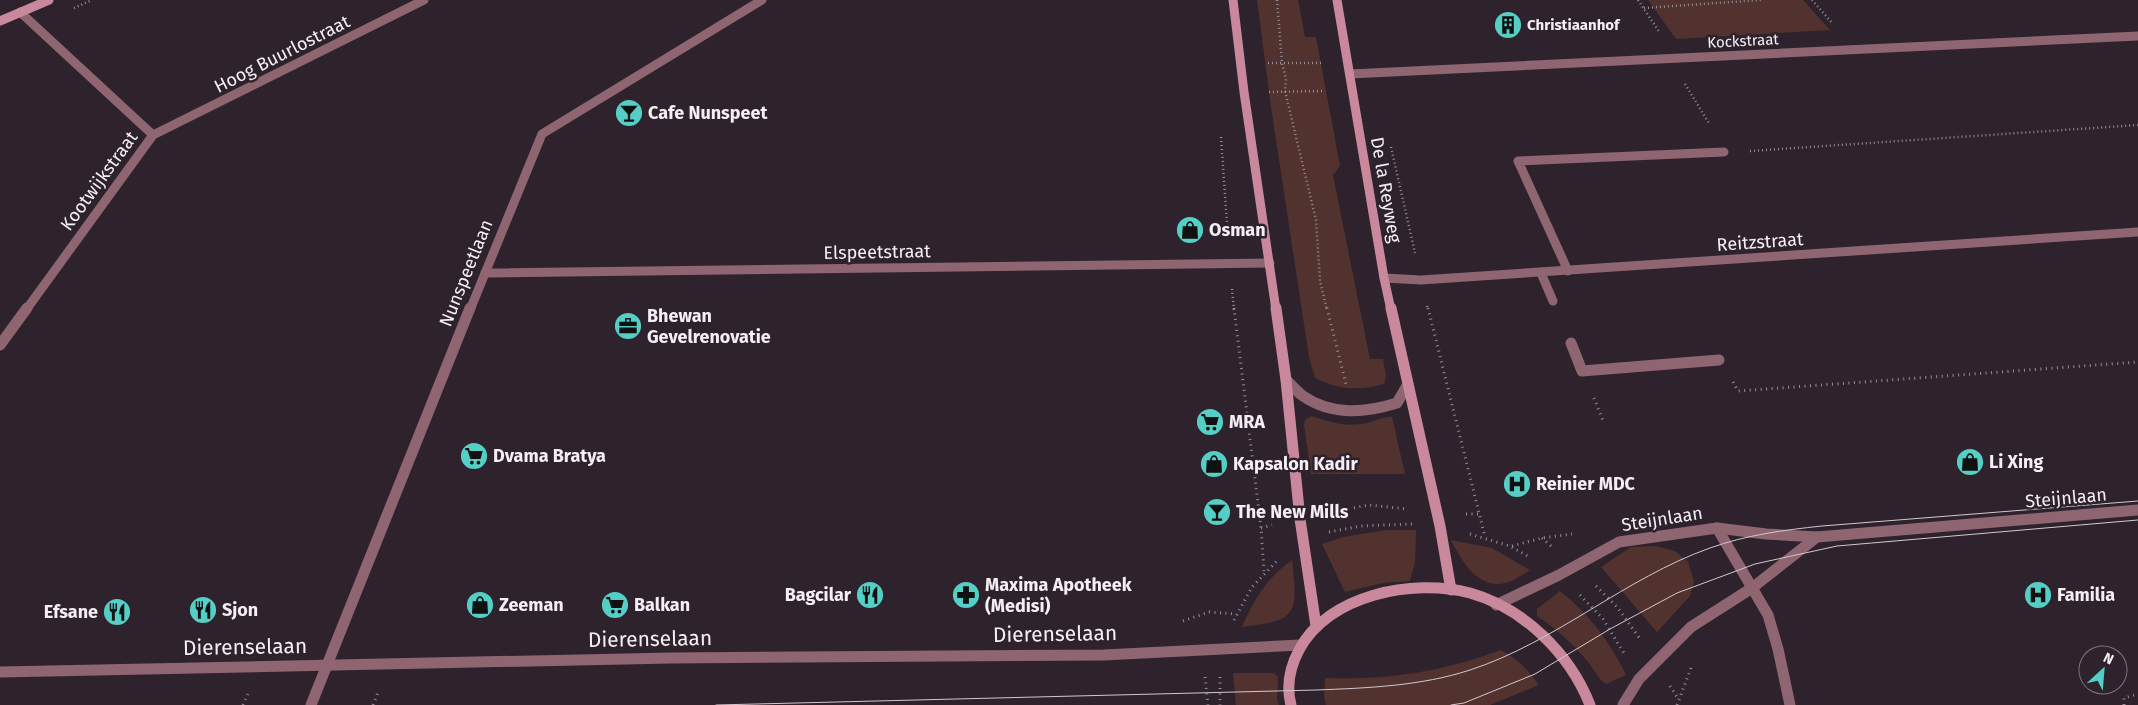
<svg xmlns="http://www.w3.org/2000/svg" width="2138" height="705" font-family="'Fira Sans',sans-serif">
<rect width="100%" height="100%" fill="#2e232c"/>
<g fill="#51322e">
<path d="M1257,0H1298L1305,37H1316L1340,166L1333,175L1370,359H1383L1386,376L1384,384C1357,391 1340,390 1315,378L1309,357L1271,107Z"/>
<path d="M1648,0H1803L1830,30L1676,39Z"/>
<path d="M1311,416C1328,421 1343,427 1361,424C1372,423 1382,416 1392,417L1405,474H1311L1304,424L1305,420Z"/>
<path d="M1387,530H1416L1415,562L1410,581L1383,583L1345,592L1322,544L1343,537Z"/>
<path d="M1451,540L1492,548L1530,570C1524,574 1516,579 1509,582C1479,592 1462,562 1451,540Z"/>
<path d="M1655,546L1675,551L1688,562L1694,581L1690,596L1657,632L1601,567L1631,547Z"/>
<path d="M1292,560C1298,613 1298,621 1242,627C1254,599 1267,578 1292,560Z"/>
<path d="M1560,591C1588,613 1611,643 1626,675L1606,684C1598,679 1595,671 1589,663C1574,645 1557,629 1537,616V609Z"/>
<path d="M1501,650C1518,659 1528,670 1539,685L1490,705H1326L1324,696L1325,678C1390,680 1440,672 1501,650Z"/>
<path d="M1233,673H1274L1278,677L1277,699L1279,705H1236Z"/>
</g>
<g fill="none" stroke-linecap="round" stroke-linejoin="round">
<g stroke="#978e96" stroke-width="2.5" stroke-dasharray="1 3" stroke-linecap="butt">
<path d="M1277,0L1282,63L1286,79L1285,91L1316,220L1320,281L1327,310"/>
<path d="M1638,0L1660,33"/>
<path d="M1812,0L1833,24"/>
<path d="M74,8L92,0"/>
<path d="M1644,8L1761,0"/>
<path d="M1268,63H1322"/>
<path d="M1685,84L1710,125"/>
<path d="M1269,92L1325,91"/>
<path d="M1221,137L1228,238"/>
<path d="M1391,147L1415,253"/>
<path d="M1750,151L2138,125"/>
<path d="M1232,289L1234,310"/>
<path d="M1427,306L1428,310"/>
</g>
<g stroke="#978e96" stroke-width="3" stroke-dasharray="1 4.5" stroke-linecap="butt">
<path d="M1234,308L1261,528L1264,571"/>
<path d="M1327,308L1346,384"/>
<path d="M1428,308L1485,537"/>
<path d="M1733,382L1738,391L2138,362"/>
<path d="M1594,398L1604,423"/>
<path d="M1327,513L1369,505L1407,509"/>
<path d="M1466,514H1479"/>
<path d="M1261,528L1272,525"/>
<path d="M1329,532L1361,526L1412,524"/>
<path d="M1470,534L1510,546L1531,558"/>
<path d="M1542,538L1552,547"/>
<path d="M1512,546L1542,538L1572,534"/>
<path d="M1596,586L1618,608L1640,639"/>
<path d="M1580,595L1603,619L1625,655"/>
<path d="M1234,620L1252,587L1278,560"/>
<path d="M1183,621L1209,612L1236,614"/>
<path d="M1205,677L1208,705"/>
<path d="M1220,677V705"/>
<path d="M1670,686L1679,700"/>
<path d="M243,705L248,694"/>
<path d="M373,705L378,692"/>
<path d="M1677,705L1691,668"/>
<path d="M2124,705V698L2138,694"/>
</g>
<g stroke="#8e6571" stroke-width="9">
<path d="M1568,271L1518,161L1724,152"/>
<path d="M1541,273L1553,301"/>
</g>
<path stroke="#8e6571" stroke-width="11" d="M1571,343L1582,371L1719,360"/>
<g stroke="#8e6571" stroke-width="9">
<path d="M20,12L153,135"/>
<path d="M1350,74L2138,36"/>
<path d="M485,273L1270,263"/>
<path d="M1384,278L1421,280L2138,232"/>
<path d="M26,310L153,135L424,0"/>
<path d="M470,310L542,134L762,0"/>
</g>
<g stroke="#8e6571" stroke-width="11">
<path d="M0,345L27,308"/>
<path d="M1286,380C1292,385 1297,392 1303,396C1332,416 1365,413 1397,403L1408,384"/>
<path d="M1717,528L1768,615L1778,649L1790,705"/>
<path d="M1496,605L1559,575L1619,542L1717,528L1766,534L1817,537L2138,510"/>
<path d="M0,672L671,658L1104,655L1300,645"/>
<path d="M311,705L470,308"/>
<path d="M1623,705L1639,679L1691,627L1752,588L1817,537"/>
</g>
<g stroke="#c9889c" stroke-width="9">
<path d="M1233,0L1244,92L1276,310"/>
<path d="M1337,0L1384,278L1391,310"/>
<path d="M0,21L49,0"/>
</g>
<g stroke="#c9889c" stroke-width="11">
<path d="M1276,308L1286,380L1300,519L1316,626"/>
<path d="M1391,308L1440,526L1451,590"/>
<path d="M1291,705C1286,686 1290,667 1299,650C1328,595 1412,578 1470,593C1524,608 1570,654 1590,705"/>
</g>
<g stroke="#d1c8d0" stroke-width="1">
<path d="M716,705L1316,690C1368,688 1421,686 1470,670C1556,642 1625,578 1710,548C1746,535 1784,530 1822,526L2138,501"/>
<path d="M1451,705L1464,703L1535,674L1610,629L1677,593L1755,564L1837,546L2138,520"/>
</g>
</g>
<defs>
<symbol id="building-disc" viewBox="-11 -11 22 22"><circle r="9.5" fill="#55cec5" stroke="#2e232c"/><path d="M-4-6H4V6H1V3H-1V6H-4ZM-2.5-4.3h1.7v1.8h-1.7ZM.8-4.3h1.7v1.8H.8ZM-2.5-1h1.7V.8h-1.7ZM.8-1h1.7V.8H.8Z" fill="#111"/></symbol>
<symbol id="bar-disc" viewBox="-11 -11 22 22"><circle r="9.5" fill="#55cec5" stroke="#2e232c"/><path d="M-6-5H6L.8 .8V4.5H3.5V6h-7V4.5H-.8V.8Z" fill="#111"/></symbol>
<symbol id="shop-disc" viewBox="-11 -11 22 22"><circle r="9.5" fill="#55cec5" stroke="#2e232c"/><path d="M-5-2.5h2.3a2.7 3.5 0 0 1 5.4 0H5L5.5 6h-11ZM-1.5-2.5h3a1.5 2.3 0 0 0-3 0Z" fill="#111"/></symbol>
<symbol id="office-disc" viewBox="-11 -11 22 22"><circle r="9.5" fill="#55cec5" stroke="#2e232c"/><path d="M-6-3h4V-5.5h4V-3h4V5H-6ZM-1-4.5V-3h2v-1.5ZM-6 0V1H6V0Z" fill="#111"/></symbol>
<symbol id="supermarket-disc" viewBox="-11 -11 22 22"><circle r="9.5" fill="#55cec5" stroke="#2e232c"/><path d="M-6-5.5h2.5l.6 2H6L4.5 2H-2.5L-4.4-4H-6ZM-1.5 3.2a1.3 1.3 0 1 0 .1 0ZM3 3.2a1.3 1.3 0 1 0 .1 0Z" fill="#111"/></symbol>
<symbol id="hospital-disc" viewBox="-11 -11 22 22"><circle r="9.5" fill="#55cec5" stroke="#2e232c"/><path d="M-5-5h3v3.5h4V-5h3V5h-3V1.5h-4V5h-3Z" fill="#111"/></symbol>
<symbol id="restaurant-disc" viewBox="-11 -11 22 22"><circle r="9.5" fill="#55cec5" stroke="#2e232c"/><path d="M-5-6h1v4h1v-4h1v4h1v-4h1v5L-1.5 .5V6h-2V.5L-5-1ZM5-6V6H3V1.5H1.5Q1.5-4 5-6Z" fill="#111"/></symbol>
<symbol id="pharmacy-disc" viewBox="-11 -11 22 22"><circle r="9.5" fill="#55cec5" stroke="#2e232c"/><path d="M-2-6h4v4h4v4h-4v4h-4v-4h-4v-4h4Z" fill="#111"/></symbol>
</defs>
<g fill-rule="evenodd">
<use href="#building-disc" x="1492" y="9" width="32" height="32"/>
<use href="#bar-disc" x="613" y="97" width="32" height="32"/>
<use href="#shop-disc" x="1174" y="214" width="32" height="32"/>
<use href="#office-disc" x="612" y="310" width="32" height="32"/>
<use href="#supermarket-disc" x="1194" y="406" width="32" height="32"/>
<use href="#supermarket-disc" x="458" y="440" width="32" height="32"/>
<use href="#shop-disc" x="1954" y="446" width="32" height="32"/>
<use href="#shop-disc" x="1198" y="448" width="32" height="32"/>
<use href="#hospital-disc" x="1501" y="468" width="32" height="32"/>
<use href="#bar-disc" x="1201" y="496" width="32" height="32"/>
<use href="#restaurant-disc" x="854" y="579" width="32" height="32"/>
<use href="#pharmacy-disc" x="950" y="579" width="32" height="32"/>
<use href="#hospital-disc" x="2022" y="579" width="32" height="32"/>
<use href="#shop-disc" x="464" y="589" width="32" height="32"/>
<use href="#supermarket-disc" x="599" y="589" width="32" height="32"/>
<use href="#restaurant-disc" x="187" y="594" width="32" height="32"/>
<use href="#restaurant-disc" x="101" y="596" width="32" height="32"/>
</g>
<g text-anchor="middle" stroke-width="5" stroke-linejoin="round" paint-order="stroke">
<g font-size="15" font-weight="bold" fill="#f6eef5" stroke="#2e232c" text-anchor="start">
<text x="1527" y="30">Christiaanhof</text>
</g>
<g font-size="15" fill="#f6eef5" stroke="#2e232c">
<text transform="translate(1743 41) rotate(-3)" y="5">Kockstraat</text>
</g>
<g font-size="18" fill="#f6eef5" stroke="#2e232c">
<text transform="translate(282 54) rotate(-27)" y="6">Hoog Buurlostraat</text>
<text transform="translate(99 181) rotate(-54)" y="6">Kootwijkstraat</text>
<text transform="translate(1386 190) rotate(80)" y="6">De la Reyweg</text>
<text transform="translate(1760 242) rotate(-4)" y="6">Reitzstraat</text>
<text transform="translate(877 252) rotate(-1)" y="6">Elspeetstraat</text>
<text transform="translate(466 273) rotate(-68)" y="6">Nunspeetlaan</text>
<text transform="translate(2066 498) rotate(-5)" y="6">Steijnlaan</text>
<text transform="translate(1662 519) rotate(-9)" y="6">Steijnlaan</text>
</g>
<g font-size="18" font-weight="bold" fill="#f6eef5" stroke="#2e232c" text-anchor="start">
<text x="648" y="119">Cafe Nunspeet</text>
<text x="1209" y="236">Osman</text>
<text x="647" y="322">Bhewan<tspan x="647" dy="21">Gevelrenovatie</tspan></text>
<text x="1229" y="428">MRA</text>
<text x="493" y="462">Dvama Bratya</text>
<text x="1989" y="468">Li Xing</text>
<text x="1233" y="470">Kapsalon Kadir</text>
<text x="1536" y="490">Reinier MDC</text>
<text x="1236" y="518">The New Mills</text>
<text x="985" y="591">Maxima Apotheek<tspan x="985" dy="21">(Medisi)</tspan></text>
<text x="851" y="601" text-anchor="end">Bagcilar</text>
<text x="2057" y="601">Familia</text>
<text x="499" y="611">Zeeman</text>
<text x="634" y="611">Balkan</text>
<text x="222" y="616">Sjon</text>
<text x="98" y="618" text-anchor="end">Efsane</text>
</g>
<g font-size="21" fill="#f6eef5" stroke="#2e232c">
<text transform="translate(1055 634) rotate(-1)" y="7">Dierenselaan</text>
<text transform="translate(650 639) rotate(-1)" y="7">Dierenselaan</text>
<text transform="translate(245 647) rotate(-1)" y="7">Dierenselaan</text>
</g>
</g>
<g transform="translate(2103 670) rotate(26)"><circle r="24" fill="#2e232c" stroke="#7e747c"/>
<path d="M0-4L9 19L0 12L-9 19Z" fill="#55cec5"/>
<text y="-8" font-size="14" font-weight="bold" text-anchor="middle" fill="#f6eef5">N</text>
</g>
</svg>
